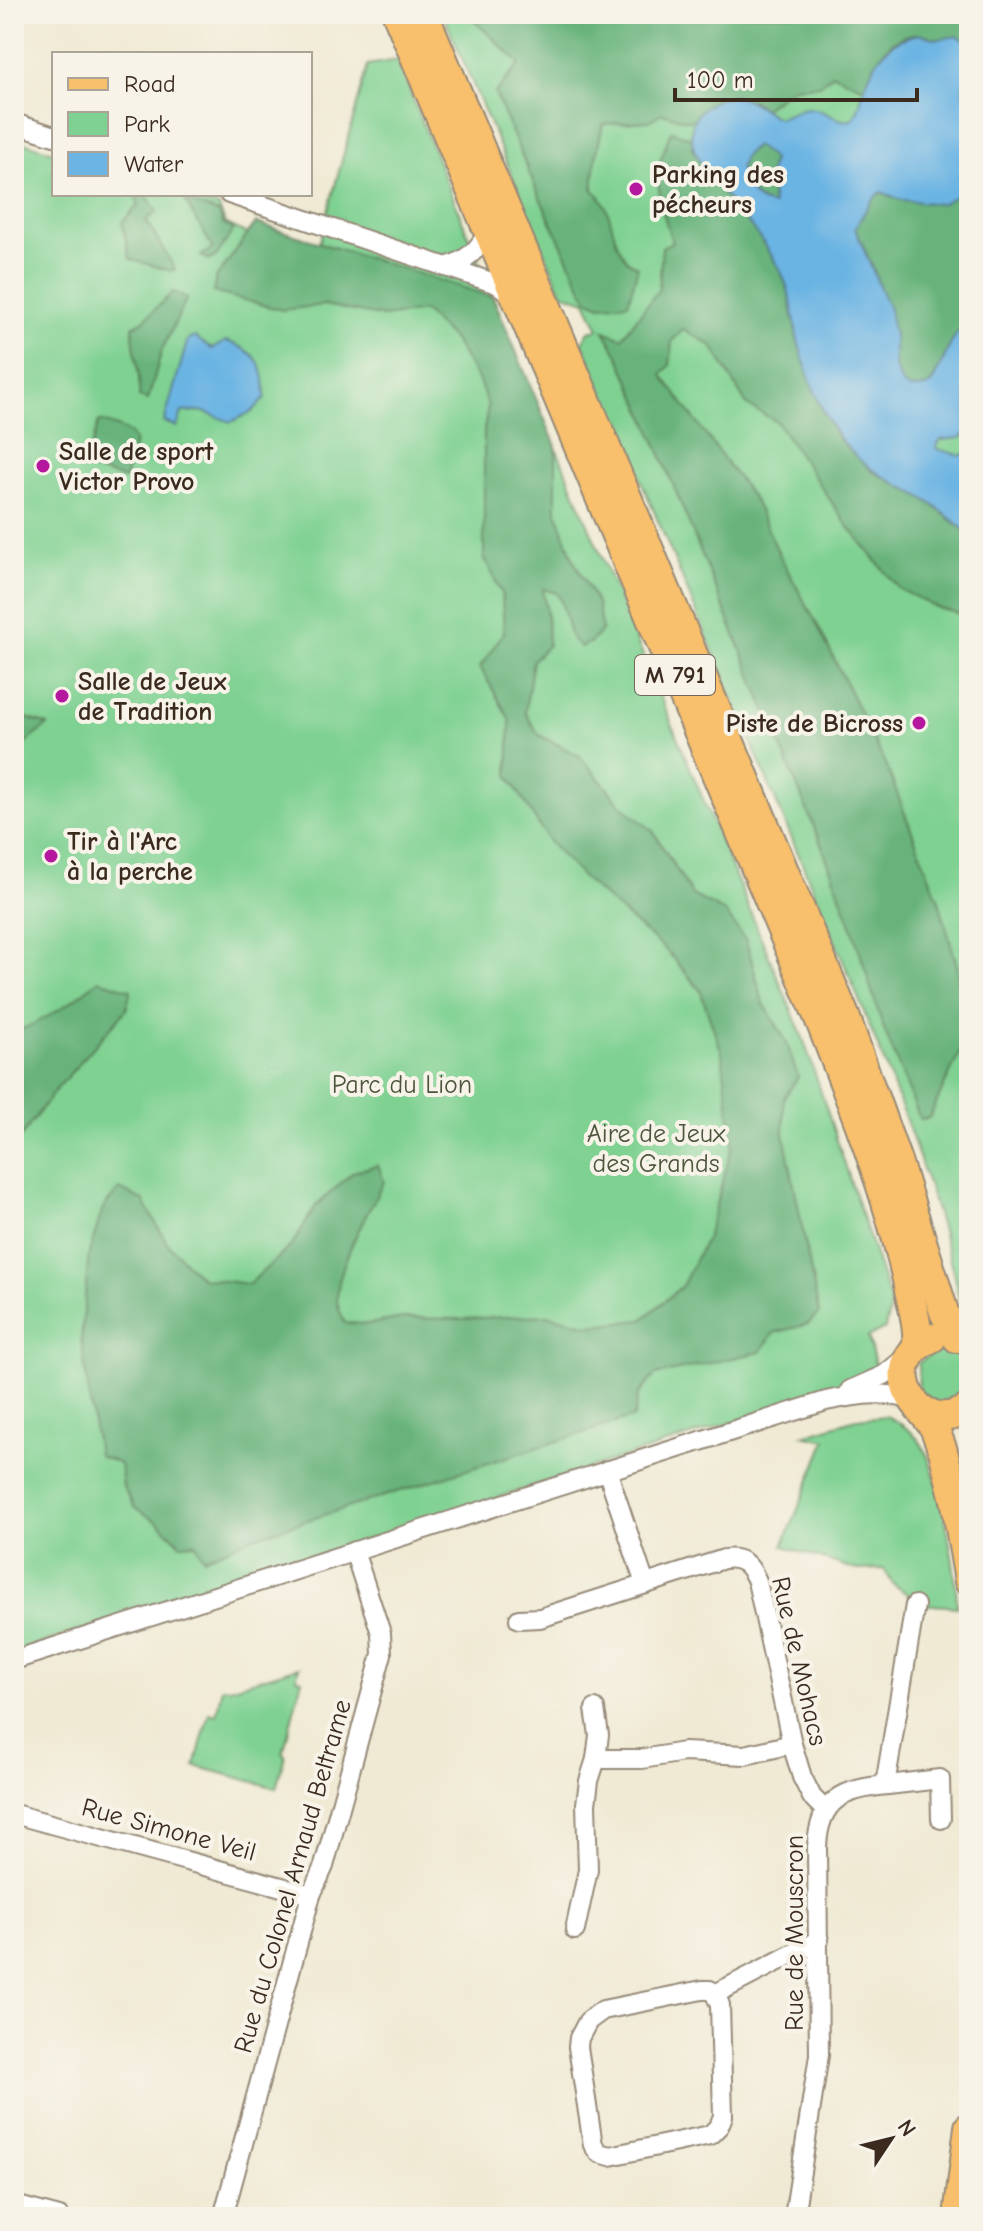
<svg xmlns="http://www.w3.org/2000/svg" width="983" height="2231" font-family="'Comic Neue',sans-serif">
<rect width="100%" height="100%" fill="#f7f3e8"/>
<filter id="ink" filterUnits="userSpaceOnUse"><feTurbulence type="fractalNoise" baseFrequency=".0125" numOctaves="2"/><feDisplacementMap in="SourceGraphic" scale="16" xChannelSelector="R" yChannelSelector="G"/><feConvolveMatrix kernelMatrix="1 2 1 2 8 2 1 2 1" color-interpolation-filters="sRGB"/></filter>
<filter id="wash" filterUnits="userSpaceOnUse"><feTurbulence type="fractalNoise" baseFrequency=".006" numOctaves="4" result="noise"/><feDisplacementMap in="SourceGraphic" scale="32" xChannelSelector="R" yChannelSelector="G"/><feGaussianBlur stdDeviation="1.8" result="paint"/><feColorMatrix in="noise" values="0 0 0 0 0 0 0 0 0 0 0 0 0 0 0 0 0 1.4 0 .05"/><feComposite in="paint" operator="in"/></filter>
<g filter="url(#wash)">
<rect width="100%" height="100%" fill="#f0ead4"/>
<g fill="#7fd192" stroke="#5d7e58" stroke-width="2">
<path d="M443,14H605L615,25L634,14H969V1328L964,1322C934,1169 868,1021 808,877C733,698 658,520 582,342L589,331L599,329L586,301L562,293Z"/>
<path d="M397,60L493,297L803,1038L891,1303L885,1329L868,1337L877,1372L806,1399L14,1652V139L54,152V194H181L219,207L225,223L247,234L256,223L319,244L368,65Z"/>
<path d="M942,1346L959,1350L969,1359V1395L943,1407L919,1391L918,1363Z"/>
<path d="M886,1416C897,1422 909,1428 917,1438C940,1465 956,1570 957,1607L922,1604L893,1584L884,1569L857,1570L783,1546L826,1440L803,1435L856,1419Z"/>
<path d="M299,1667L296,1678L302,1679L283,1753L285,1755L276,1788L195,1766L209,1713L216,1715L222,1687L229,1688Z"/>
</g>
<g fill="#67b37c" stroke="#516e4d" stroke-width="2">
<path d="M467,14H603L615,26L638,14H969V42C959,35 949,41 938,39C932,38 926,34 920,34C888,32 875,65 864,88L833,74L820,85L793,87L763,109L752,100L699,115L696,120H685L662,113L649,121L603,124L596,157L593,190C614,204 609,240 627,260C630,263 634,264 638,267L628,303L601,305L587,299L540,198L495,93L520,64Z"/>
<path d="M671,131L692,138L693,150L754,229L780,270L788,289L798,341L820,405L839,439L872,471L924,498L969,534V616L940,609L899,589L847,525L777,422L747,405L712,346L683,329L672,341L670,365L662,375L754,500L783,562L817,624L886,765L939,901L958,969L964,1044L929,1118L920,1119L882,1024L853,930L823,849L642,409L618,355L604,331L622,338L659,289L662,247L672,242L663,212L656,172Z"/>
<path d="M755,146L768,154L773,160L769,173L774,205C750,202 749,187 740,168L744,156Z"/>
<path d="M969,183V318L953,339L932,383L925,387L910,389L899,382L894,365V336L875,273L855,228L874,196L881,192L901,200L959,194Z"/>
<path d="M134,194H146L157,212L146,220L175,269L171,271L130,259L122,222L139,205Z"/>
<path d="M185,201L220,213L223,224L234,229L217,255L210,260L201,256L213,248Z"/>
<path d="M256,223L493,297L556,446V509L573,559L597,603L602,630L591,642L581,647L571,638L562,604L557,593L543,589L547,616L548,645L533,660L525,712L539,735L580,756L621,805L653,831L692,895L725,912L746,941L763,1002L786,1041L798,1077L784,1098V1134L819,1313L808,1324L774,1333L760,1352L655,1375L638,1395L634,1417L251,1538L204,1558L195,1543L181,1544L159,1523L134,1507L123,1487L120,1464L98,1455L81,1340L89,1253L103,1208L119,1189L143,1200L167,1243L201,1278L249,1284L292,1245L316,1206L353,1172L378,1165L384,1182C368,1212 337,1265 337,1299C337,1307 342,1316 345,1323L369,1324L403,1318L460,1319L548,1315L590,1325L642,1320L682,1286L707,1237L733,1144L722,1053L700,990L668,952L583,878L550,843L508,775L510,720L480,667L504,632L502,594L484,557V430L488,406L478,379L454,341L424,311L384,317L324,305L282,310L213,292L216,278Z"/>
<path d="M173,292L187,298L162,350L148,400L139,397C142,371 132,352 133,326L144,320Z"/>
<path d="M99,421C145,435 137,437 125,479L85,468Z"/>
<path d="M14,714L48,725L14,753Z"/>
<path d="M99,980L131,990L126,1010L54,1092L18,1141L14,1142V1032C46,1021 73,1001 99,980Z"/>
</g>
<g fill="#6bb4e3" stroke="#536f80" stroke-width="2" fill-rule="evenodd">
<path d="M921,34L937,39L958,36L969,42C969,51 970,61 969,70C967,84 957,85 969,101V183L959,194L941,204L901,200L881,192L872,200L855,228L889,309L894,336V365L902,384L910,389L925,387L932,383L953,339L969,318L967,400L969,430L961,438L941,440L936,447L937,449L959,455L969,454V534C954,521 938,507 921,497C890,479 865,471 842,441C820,413 807,375 798,341C793,316 792,293 780,270C772,256 763,241 753,229C732,200 656,136 711,103C739,86 755,105 777,118C788,116 796,109 808,108C824,108 836,123 851,120C859,113 860,102 863,92C872,62 889,37 921,34ZM755,146L768,154L773,160L769,173L773,205C750,202 749,187 740,168L744,156Z"/>
<path d="M195,337L212,349L226,341C257,352 266,364 265,398L253,411L231,422L201,411L182,412L177,427L164,422L188,339Z"/>
</g>
<g fill="none" stroke-linecap="round" stroke-linejoin="round">
<path stroke="#6bb4e3" stroke-width="5" d="M14,1445L15,1444"/>
</g>
</g>
<g filter="url(#ink)">
<g fill="none" stroke-linecap="round" stroke-linejoin="round">
<defs>
<g id="minor">
<path d="M14,123L54,136"/>
<path d="M229,194L497,284L515,297"/>
<path d="M446,267C466,261 479,250 488,231"/>
<path d="M850,1390L884,1375L910,1354"/>
<path d="M607,1470L645,1584"/>
<path d="M519,1619L540,1618L724,1559C742,1556 750,1565 757,1581L792,1744L802,1777L812,1797L825,1810"/>
<path d="M14,1660L826,1401C856,1395 882,1390 912,1400"/>
<path d="M595,1709L599,1735L596,1759H642L684,1752L745,1755L792,1744"/>
<path d="M885,1785L915,1605"/>
<path d="M14,1814L311,1895"/>
<path d="M575,1930L588,1870L586,1804L589,1781L596,1759"/>
<path d="M715,1994L720,2005L723,2116L719,2126L710,2135L610,2156L599,2153L593,2145L578,2047L579,2038L588,2021L603,2010L702,1990H710L715,1994L819,1940"/>
<path d="M14,2205L59,2217"/>
<path d="M223,2217L311,1895L324,1866L382,1654L381,1633L354,1551"/>
<path d="M794,2217L819,2055L817,1847C819,1798 844,1789 888,1785C905,1783 922,1781 940,1779L941,1819"/>
</g>
<g id="primary">
<path d="M397,14L820,1021C853,1105 887,1192 907,1280C911,1302 919,1325 917,1347"/>
<path d="M424,14L845,1016L898,1164L944,1312L957,1338"/>
<path d="M932,1338C875,1361 917,1442 969,1408"/>
<path d="M919,1408L934,1427L943,1451L956,1504L969,1581"/>
<path d="M958,2217L969,2127"/>
</g>
</defs>
<use href="#minor" stroke="#968a79" stroke-width="22"/>
<use href="#primary" stroke="#968a79" stroke-width="32"/>
<use href="#minor" stroke="#fff" stroke-width="18"/>
<use href="#primary" stroke="#f8bf6c" stroke-width="28"/>
</g>
</g>
<g fill="#b5179e" stroke="#f7f3e8" stroke-width="3">
<circle cx="636" cy="189" r="8"/>
<circle cx="43" cy="466" r="8"/>
<circle cx="62" cy="696" r="8"/>
<circle cx="919" cy="723" r="8"/>
<circle cx="51" cy="856" r="8"/>
</g>
<g text-anchor="middle" stroke-width="8" stroke-linejoin="round" paint-order="stroke">
<rect fill="#f7f3e8" stroke="#73665b" stroke-width="2" x="635" y="655" width="80" height="40" rx="6"/>
<g font-size="24" font-weight="bold" fill="#3b2a1e">
<text x="675" y="683">M 791</text>
</g>
<g font-size="26" font-weight="bold" fill="#3b2a1e" stroke="#f7f3e8" text-anchor="start">
<text x="652" y="183">Parking des<tspan x="652" dy="30">pécheurs</tspan></text>
<text x="59" y="460">Salle de sport<tspan x="59" dy="30">Victor Provo</tspan></text>
<text x="78" y="690">Salle de Jeux<tspan x="78" dy="30">de Tradition</tspan></text>
<text x="903" y="732" text-anchor="end">Piste de Bicross</text>
<text x="67" y="850">Tir à l'Arc<tspan x="67" dy="30">à la perche</tspan></text>
</g>
<g font-size="26" fill="#4c543b" stroke="#f7f3e8">
<text x="402" y="1093">Parc du Lion</text>
<text x="656" y="1142">Aire de Jeux<tspan x="656" dy="30">des Grands</tspan></text>
</g>
<g font-size="26" fill="#3b2a1e" stroke="#f7f3e8">
<text transform="translate(800 1661) rotate(77)" y="9">Rue de Mohacs</text>
<text transform="translate(169 1829) rotate(15)" y="9">Rue Simone Veil</text>
<text transform="translate(292 1876) rotate(-74)" y="9">Rue du Colonel Arnaud Beltrame</text>
<text transform="translate(794 1933) rotate(-90)" y="9">Rue de Mouscron</text>
</g>
</g>
<rect width="983" height="2231" fill="none" stroke="#f7f3e8" stroke-width="48"/>
<rect x="52" y="52" width="260" height="144" fill="#f7f3e8" stroke="#aca397" stroke-width="2"/>
<rect x="68" y="78" width="40" height="12" fill="#f8bf6c" stroke="#aca397" stroke-width="2"/>
<text x="124" y="92" font-size="24" fill="#3b2a1e">Road</text>
<rect x="68" y="112" width="40" height="24" fill="#7fd192" stroke="#aca397" stroke-width="2"/>
<text x="124" y="132" font-size="24" fill="#3b2a1e">Park</text>
<rect x="68" y="152" width="40" height="24" fill="#6bb4e3" stroke="#aca397" stroke-width="2"/>
<text x="124" y="172" font-size="24" fill="#3b2a1e">Water</text>
<g transform="translate(891 2139) rotate(55)" stroke="#f7f3e8" stroke-width="6" paint-order="stroke">
<path d="M0-6L14 30L0 20L-14 30Z" fill="#3b2a1e"/>
<text y="-12" font-size="22" font-weight="bold" text-anchor="middle" fill="#3b2a1e">N</text>
</g>
<path d="M675 88v12h242v-12" fill="none" stroke="#3b2a1e" stroke-width="4"/>
<text x="687" y="88" font-size="24" fill="#3b2a1e" stroke="#f7f3e8" stroke-width="6" paint-order="stroke">100 m</text>
</svg>
